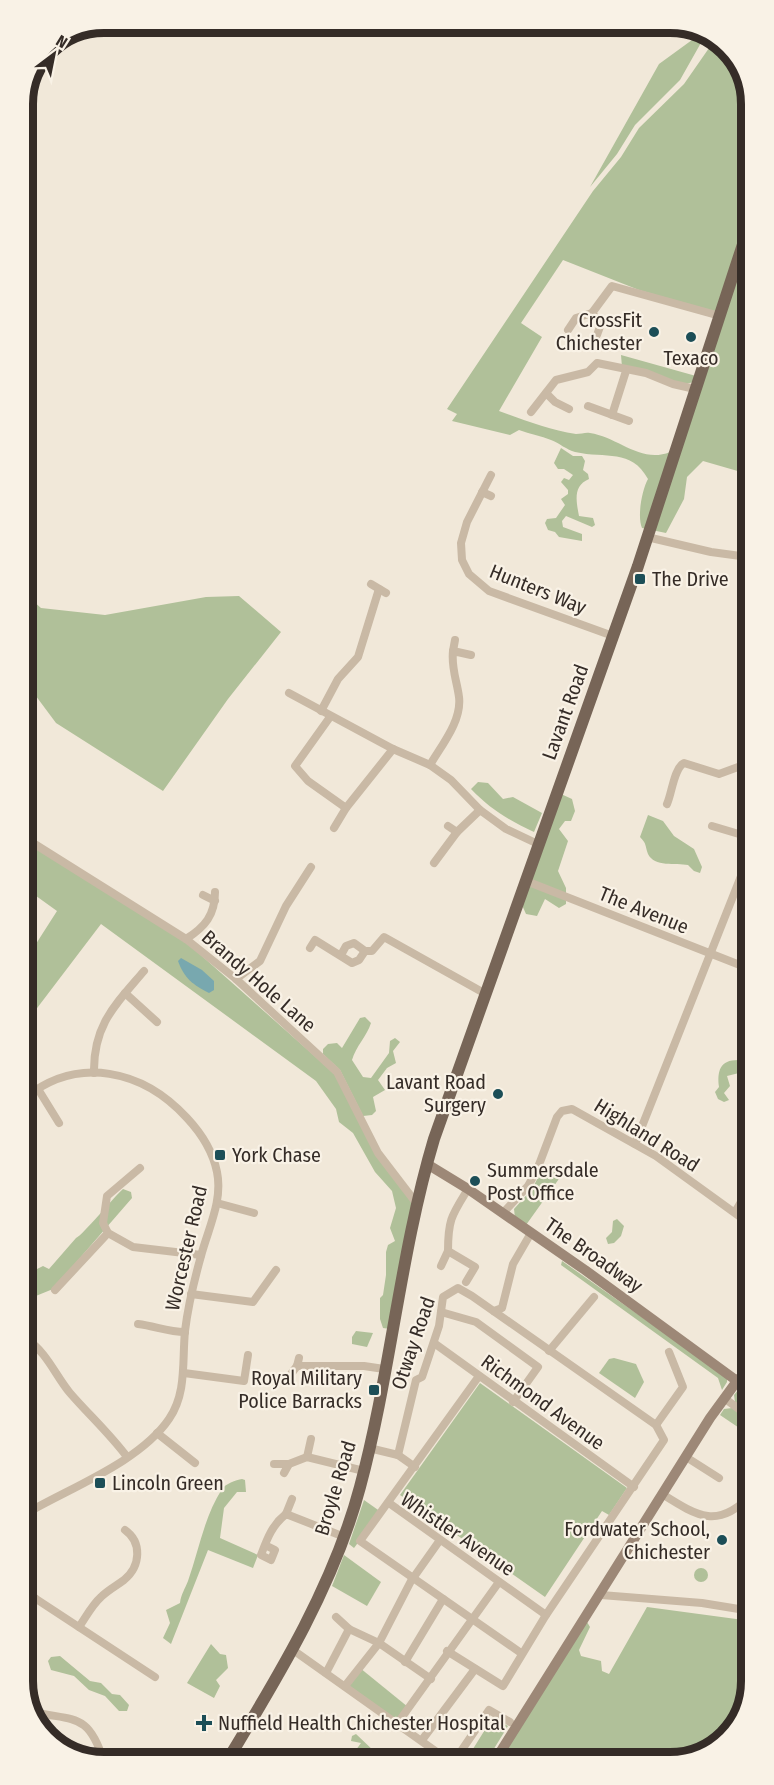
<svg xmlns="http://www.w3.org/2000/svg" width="774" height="1785" font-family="'Fira Sans Condensed',sans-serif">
<rect width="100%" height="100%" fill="#f1e8d9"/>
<g fill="#b0c099">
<path d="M716,38L747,77V216L717,313L639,290L563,260L521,323L542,337L499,411C524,420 549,430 576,434C581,434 586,432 590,433C618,437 641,464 670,452L748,243V474L703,461L687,477L684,499L666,533L642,528C637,516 642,490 648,479C631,448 606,459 575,452C567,450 559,443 551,440C541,436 530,434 519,430L510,435L452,421L457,414L447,409L593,191L621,157L639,128L684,84Z"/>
<path d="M692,40L702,41L680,80L635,125L617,154L590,187L659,64Z"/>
<path d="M621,355L696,376L694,382L685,384L622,367Z"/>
<path d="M561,448L573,456H582L585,461L583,470L588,474L589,479C573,486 576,500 579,516L593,518L595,525L592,527L566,516L562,521L563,527L582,534V541L559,537L555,532L548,530L545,523L547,519L556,518L565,505L561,499L568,494V490L561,482L564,478L569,480L573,475L564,469H558L554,463Z"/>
<path d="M24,593L41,608L105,615L206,597L239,596L281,632L228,699L163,791L56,723L24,680Z"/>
<path d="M478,782L488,783L503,799L513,797L542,813L534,832C510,821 490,809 471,789Z"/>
<path d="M561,794L572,799L575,811L571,821H565L559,829L568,841L558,871L566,888V904L559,908L545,899L537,916L526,914L522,905Z"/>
<path d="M648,815L663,821L674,836L694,849L702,867L700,873L694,871L688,865C676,863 654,867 648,854C645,846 647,844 640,837Z"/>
<path d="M25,841L185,941L336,1075L376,1154L414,1202L390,1329L383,1328L380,1319V1298L383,1295L386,1275V1252L388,1245L395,1241L390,1228L396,1208L392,1191L375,1172L353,1133L339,1122L336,1109L316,1081L101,924L25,1024V961L57,911L25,888Z"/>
<path d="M365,1017L371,1023C367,1036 356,1046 352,1060L363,1077L371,1078L389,1053L390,1041L395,1038L400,1042L393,1051L396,1063L387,1068L378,1080L385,1090L373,1097L376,1111L372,1115L363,1116L340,1070L323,1054V1049L328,1044L337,1043L342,1048L360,1018Z"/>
<path d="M746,1052H750V1064L747,1063L743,1072L727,1076L730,1086L724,1093L729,1100L724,1102L718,1099L715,1092L719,1087C717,1071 720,1060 738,1060Z"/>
<path d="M544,1166L561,1176L526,1225L515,1218L514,1209L532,1189Z"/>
<path d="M123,1189L131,1192L132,1198L53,1289L26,1300L27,1274L43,1266L49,1269L76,1238C83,1235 113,1198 123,1189Z"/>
<path d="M617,1219L624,1226L621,1236L614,1243L608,1244L606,1238L612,1232L613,1221Z"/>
<path d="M562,1261L727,1377V1382L722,1390L718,1378L561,1265Z"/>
<path d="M356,1331L373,1333L367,1347L352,1344V1337Z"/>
<path d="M614,1358L636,1364L644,1382L635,1398L599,1373L609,1359Z"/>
<path d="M751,1374V1414L735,1402L734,1395Z"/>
<path d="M480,1383L627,1488L609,1515L602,1511L545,1597L400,1495Z"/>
<path d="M732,1408L751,1422V1436L720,1415L724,1409Z"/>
<path d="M242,1479L245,1480L246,1492H237L224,1508L220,1538L258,1555L253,1568L208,1550L171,1644L163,1638L170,1623L166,1610L180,1603C181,1594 185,1589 188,1581C199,1550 204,1517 222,1489C225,1484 236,1480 242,1479Z"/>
<path d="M364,1500L381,1512L354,1548L349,1544Z"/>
<path d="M344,1555L381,1582L367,1606L332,1586Z"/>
<circle cx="701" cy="1575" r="7"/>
<path d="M647,1607L751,1621V1682L738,1727L697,1758L499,1759L587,1622L590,1627L579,1650L581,1656L601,1661L602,1671L609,1674Z"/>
<path d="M211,1644L220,1654L226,1655L228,1668L216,1680L220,1686L214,1698L187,1683Z"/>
<path d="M60,1656L90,1681L101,1683L112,1694L120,1695L129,1705L127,1711H119L105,1696L89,1690L74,1676L51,1670L48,1661L51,1657Z"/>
<path d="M360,1668L408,1707L397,1720L348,1685Z"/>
<path d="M493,1717L508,1726L487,1760H466Z"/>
<path d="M356,1734L376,1753L371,1760H357L353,1754L361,1743L351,1741L352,1736Z"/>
</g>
<path fill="#78a8af" d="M181,958L202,970L214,981V990L209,993C193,985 184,978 178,961Z"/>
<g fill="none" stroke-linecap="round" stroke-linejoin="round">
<g stroke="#c9b9a5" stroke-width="8">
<path d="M592,313L612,286L720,316"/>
<path d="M568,330L576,318L592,313L601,324L597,335"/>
<path d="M546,393L555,402L569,409"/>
<path d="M588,406L629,421"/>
<path d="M531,412L556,380L588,372L597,363L646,373L673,384L695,389"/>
<path d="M612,415L626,371"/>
<path d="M491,475L467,522L461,543L462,560L469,574L489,591L613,636"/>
<path d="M482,492L491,496"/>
<path d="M647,537L711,552L748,557"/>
<path d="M371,584L386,593"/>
<path d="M453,651L455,640"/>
<path d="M289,693L393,749L430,765L451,780L480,810"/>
<path d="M321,711L338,679L358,657L379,589"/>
<path d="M330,717L295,766L308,781L346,808L334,828"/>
<path d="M430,765C441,746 462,721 459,697C457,681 451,668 453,651L471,655"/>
<path d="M743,765L749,782"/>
<path d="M667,804C672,793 674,768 684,763L719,774L749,763"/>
<path d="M346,808L393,749"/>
<path d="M448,826L457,832L480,810L506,829L540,845"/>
<path d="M712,826L749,837"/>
<path d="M25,838L186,939L236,979L337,1072L378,1153L417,1204"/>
<path d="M434,863L457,832"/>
<path d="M526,881L750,969"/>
<path d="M203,895L215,901"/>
<path d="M186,939C205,927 215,915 215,892"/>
<path d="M310,948L315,940L352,963L359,960L365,951H372L384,937L484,993"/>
<path d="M341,955L346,946L354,943L365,951"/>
<path d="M236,979L260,961L286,906L311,867"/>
<path d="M125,993L157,1022"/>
<path d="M94,1073C93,1025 115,1005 144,971"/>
<path d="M38,1089L59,1123"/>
<path d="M25,1098C78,1055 143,1070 187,1118C201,1133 213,1152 217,1172C223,1201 208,1229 201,1256C194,1281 188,1306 185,1331C182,1361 187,1393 169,1419C141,1460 77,1485 34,1509L26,1517"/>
<path d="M635,1144L749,856"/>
<path d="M140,1168L107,1196L103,1223L108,1233L133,1247L201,1255"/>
<path d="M217,1203L254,1213"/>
<path d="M735,1212L750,1187"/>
<path d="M503,1213L528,1186L537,1170L557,1117L562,1111L572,1109L656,1156L750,1224"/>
<path d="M441,1266L448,1251"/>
<path d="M466,1282L475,1267L448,1251C448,1219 452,1215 468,1189"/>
<path d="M55,1290L108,1233"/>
<path d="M191,1294L253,1302L276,1270"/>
<path d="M494,1311L502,1308L513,1264L531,1233"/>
<path d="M441,1312L476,1322L538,1367L513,1402"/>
<path d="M138,1324C155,1326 168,1332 185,1332"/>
<path d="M26,1339C47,1352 55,1375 70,1393C89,1415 110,1434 127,1457"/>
<path d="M434,1343L634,1487"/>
<path d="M549,1351L594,1297"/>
<path d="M297,1366H364L384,1369"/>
<path d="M184,1373L244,1381L248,1355"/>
<path d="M291,1374L297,1366L299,1358"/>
<path d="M479,1376L360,1541L521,1653"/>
<path d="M724,1398L751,1418"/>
<path d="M656,1425L683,1387L669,1352"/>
<path d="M157,1433L195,1463"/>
<path d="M369,1448L398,1455L415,1467"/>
<path d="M398,1455L416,1380L422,1377L439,1326L443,1297L458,1288L472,1296L656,1425L664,1440L546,1615L503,1686L447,1651"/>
<path d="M307,1457L311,1439"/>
<path d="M686,1457L719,1478"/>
<path d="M274,1464H289"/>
<path d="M284,1473L289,1464L307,1457L364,1471"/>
<path d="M662,1494C697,1516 718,1530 751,1495"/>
<path d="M26,1495L34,1509"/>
<path d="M389,1503L546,1615"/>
<path d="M286,1514L292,1499"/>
<path d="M265,1545L275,1550L271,1560L261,1555C267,1539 272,1525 286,1514L342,1536"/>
<path d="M27,1593L155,1677"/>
<path d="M601,1595L702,1603L751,1611"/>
<path d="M27,1610L35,1598"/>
<path d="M336,1617L349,1629L379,1643L431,1679"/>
<path d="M79,1627C86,1617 92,1605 101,1597C108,1590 116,1586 124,1580C141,1566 142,1542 125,1530"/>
<path d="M293,1650L448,1760"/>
<path d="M405,1662L443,1599"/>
<path d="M326,1673L349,1629"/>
<path d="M345,1686L379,1643L411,1581L440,1540"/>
<path d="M29,1711C73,1722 88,1710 104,1762"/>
<path d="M397,1724L499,1582"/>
<path d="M422,1740L475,1669"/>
<path d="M455,1760L489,1710L510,1722"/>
</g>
<g stroke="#9d8877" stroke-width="10">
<path d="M427,1164L468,1189L585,1270L737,1381"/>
<path d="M496,1759L710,1418L737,1381L751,1367"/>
</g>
<path stroke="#776557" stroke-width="12" d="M227,1761C279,1675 334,1585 360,1487C391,1372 400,1253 434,1139L638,566L747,232"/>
</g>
<g fill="#1c4e57" stroke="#f9f2e6" stroke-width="2">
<circle cx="654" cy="332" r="6"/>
<circle cx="691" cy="337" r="6"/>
<rect x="634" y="573" width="12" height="12" rx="3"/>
<circle cx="498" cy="1094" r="6"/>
<rect x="214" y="1149" width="12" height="12" rx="3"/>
<circle cx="475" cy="1181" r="6"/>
<rect x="368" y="1384" width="12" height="12" rx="3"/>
<rect x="94" y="1477" width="12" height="12" rx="3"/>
<circle cx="722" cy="1540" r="6"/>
<path d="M201 1714h6v6h6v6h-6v6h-6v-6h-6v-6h6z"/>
</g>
<g text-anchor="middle" stroke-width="4.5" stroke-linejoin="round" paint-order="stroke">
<g font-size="20" fill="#352c27" stroke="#f9f2e6" text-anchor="start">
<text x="642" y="327" text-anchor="end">CrossFit<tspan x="642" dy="23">Chichester</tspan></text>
<text x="691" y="365" text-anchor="middle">Texaco</text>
<text x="652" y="586">The Drive</text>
<text x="486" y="1089" text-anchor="end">Lavant Road<tspan x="486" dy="23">Surgery</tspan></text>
<text x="232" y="1162">York Chase</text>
<text x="487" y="1177">Summersdale<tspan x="487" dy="23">Post Office</tspan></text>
<text x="362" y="1385" text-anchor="end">Royal Military<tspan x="362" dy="23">Police Barracks</tspan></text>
<text x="112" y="1490">Lincoln Green</text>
<text x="710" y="1536" text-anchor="end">Fordwater School,<tspan x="710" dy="23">Chichester</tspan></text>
<text x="218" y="1730">Nuffield Health Chichester Hospital</text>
</g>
<g font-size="20" fill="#352c27" stroke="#f9f2e6">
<text transform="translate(538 589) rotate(22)" y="7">Hunters Way</text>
<text transform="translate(565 712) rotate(-70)" y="7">Lavant Road</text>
<text transform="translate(644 910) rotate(22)" y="7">The Avenue</text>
<text transform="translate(259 981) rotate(41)" y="7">Brandy Hole Lane</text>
<text transform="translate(647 1135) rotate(32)" y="7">Highland Road</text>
<text transform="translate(186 1248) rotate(-77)" y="7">Worcester Road</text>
<text transform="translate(594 1255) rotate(35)" y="7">The Broadway</text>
<text transform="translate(413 1343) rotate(-71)" y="7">Otway Road</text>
<text transform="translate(543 1402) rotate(36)" y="7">Richmond Avenue</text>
<text transform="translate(335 1488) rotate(-73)" y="7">Broyle Road</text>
<text transform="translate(458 1534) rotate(34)" y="7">Whistler Avenue</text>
</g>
</g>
<path d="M0 0H774V1785H0ZM104 33H670A71 71 0 0 1 741 104V1681A71 71 0 0 1 670 1752H104A71 71 0 0 1 33 1681V104A71 71 0 0 1 104 33Z" fill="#f9f2e6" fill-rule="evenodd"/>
<path fill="none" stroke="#352c27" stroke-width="8" d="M104 33H670A71 71 0 0 1 741 104V1681A71 71 0 0 1 670 1752H104A71 71 0 0 1 33 1681V104A71 71 0 0 1 104 33Z"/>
<g transform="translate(54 54) rotate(32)" stroke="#f9f2e6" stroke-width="4.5" paint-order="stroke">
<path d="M0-4.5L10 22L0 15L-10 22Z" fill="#352c27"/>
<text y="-9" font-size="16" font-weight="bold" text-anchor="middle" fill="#352c27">N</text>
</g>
</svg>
